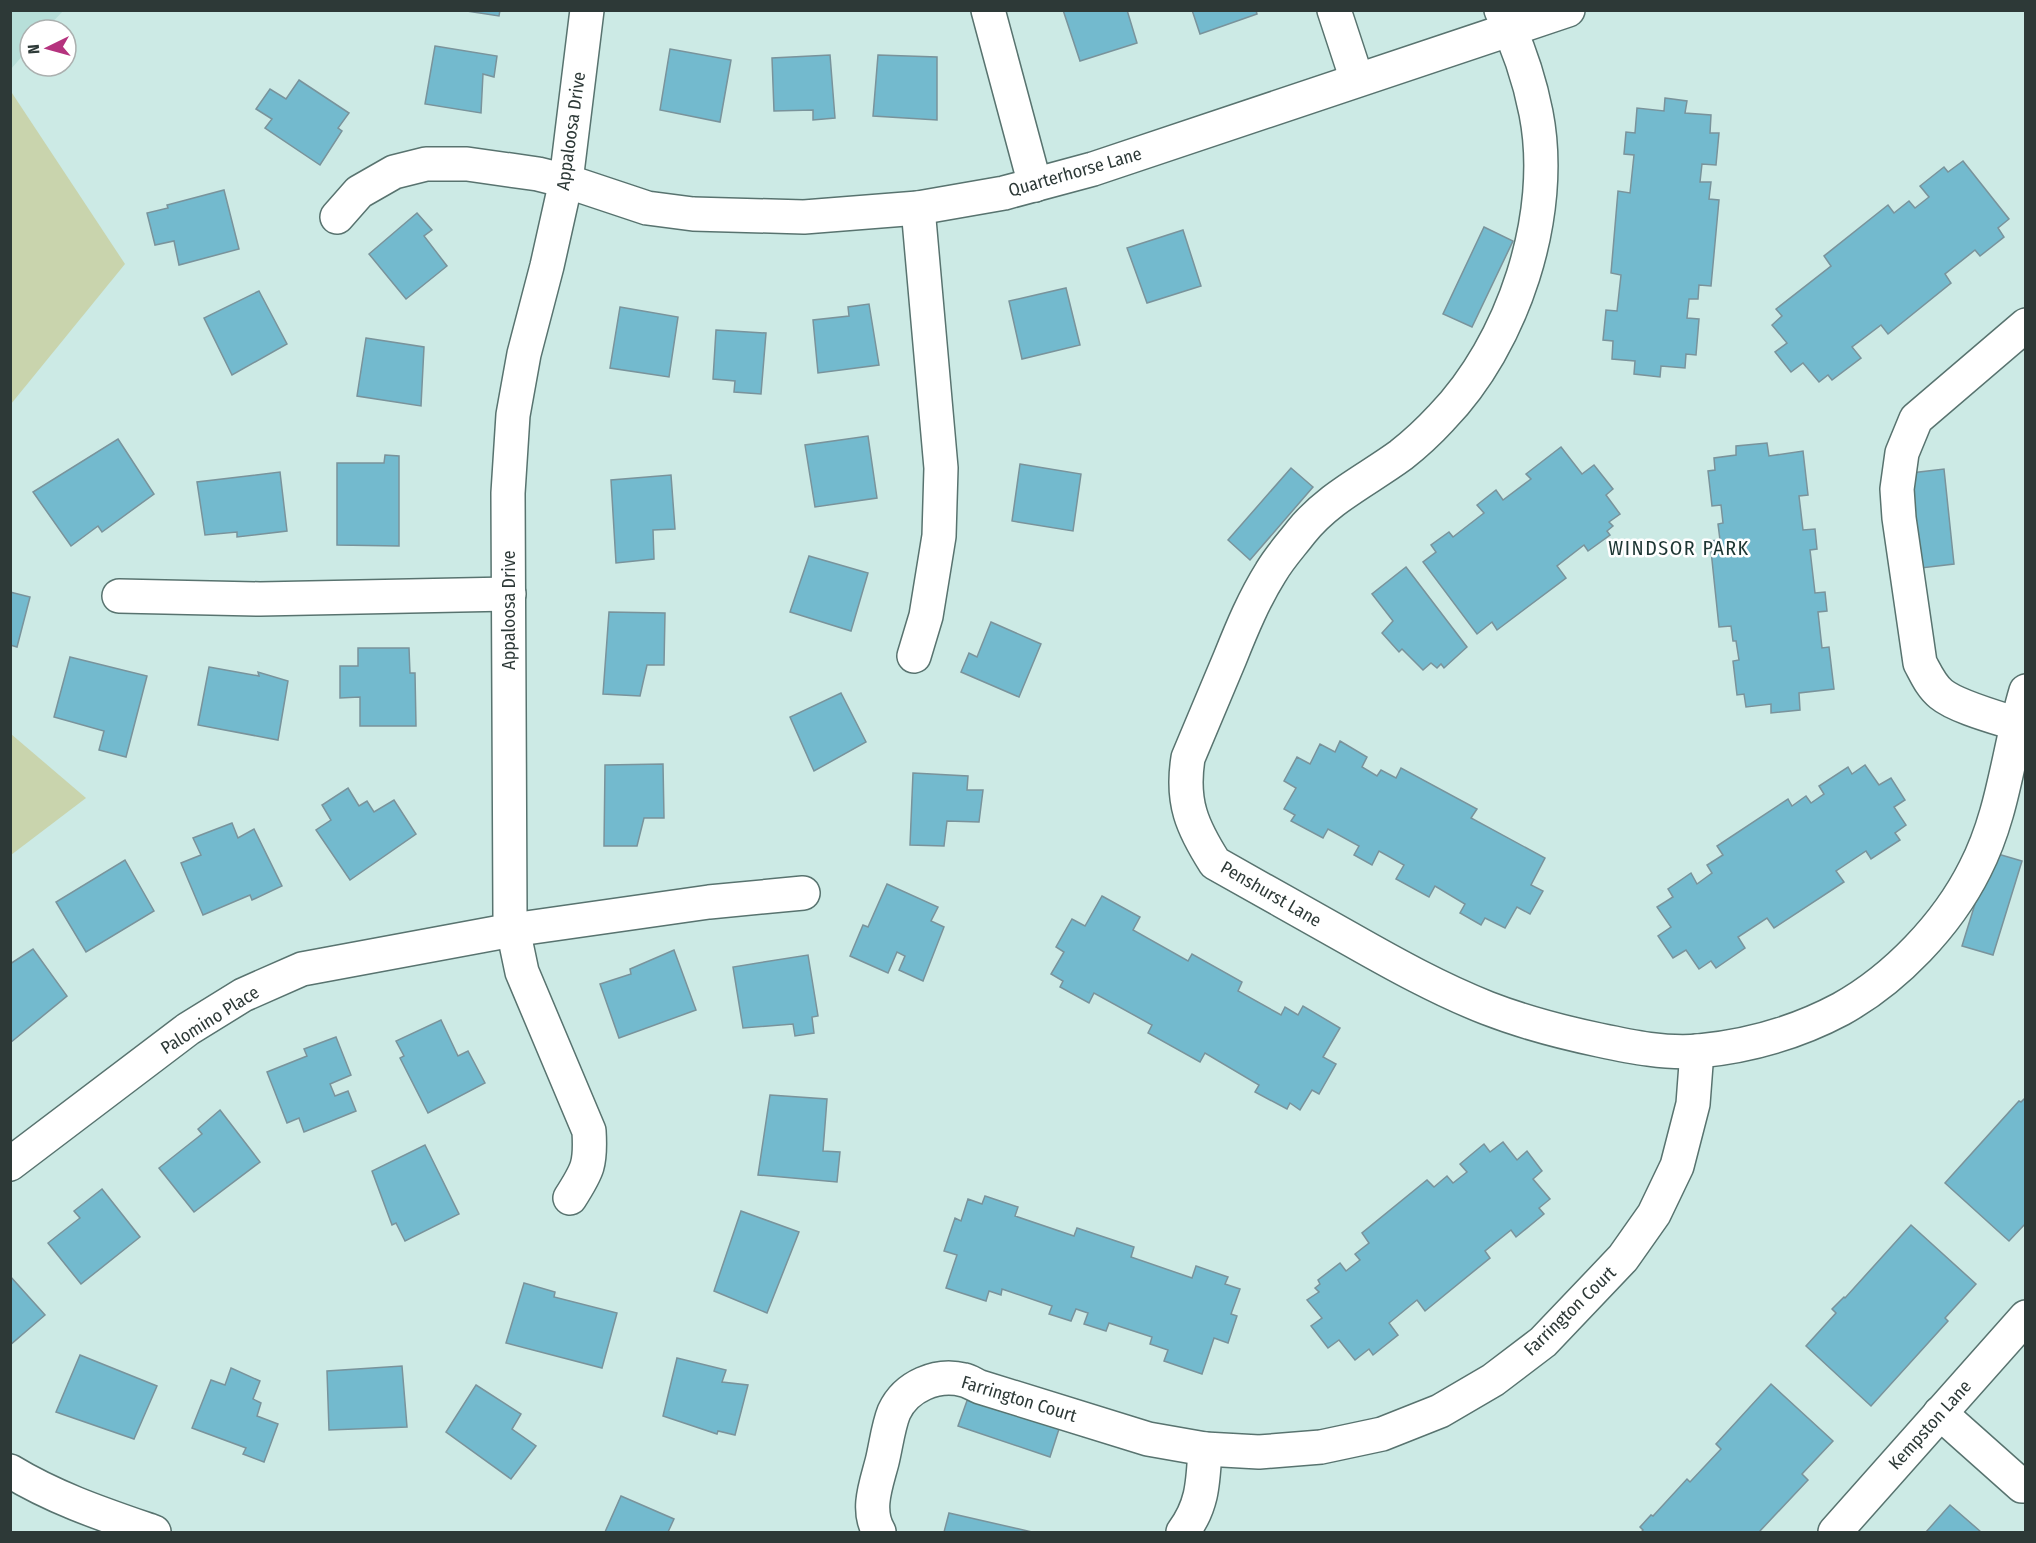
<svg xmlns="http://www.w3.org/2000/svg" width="2036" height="1543" font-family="'Fira Sans Condensed',sans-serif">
<rect width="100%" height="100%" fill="#cceae5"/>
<path fill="#b7dfd9" d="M11,10L63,11L45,30H30V47L11,69Z"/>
<g fill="#c9d4ad">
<path d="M10,90L125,264L11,404H10Z"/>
<path d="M11,734L86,798L11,855Z"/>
</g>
<g fill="#73bace" stroke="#79939b" stroke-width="1.5">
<path d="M460,10H500L499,16Z"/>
<path d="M1063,10H1127L1137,43L1080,61Z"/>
<path d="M1192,10H1256L1257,14L1200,34Z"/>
<path d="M435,46L497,56L494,77L483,74L481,113L425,104Z"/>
<path d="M670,49L731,60L720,122L660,110Z"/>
<path d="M830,55L835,118L813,120V110L774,111L772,58Z"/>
<path d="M878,55L937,57V120L873,116Z"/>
<path d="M299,80L349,113L338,128L342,131L320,165L265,128L272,119L256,109L270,89L286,99Z"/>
<path d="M1665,98L1687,101L1685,113L1711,115L1710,133H1719L1716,165L1702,164L1700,182H1711L1709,199L1719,200L1711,286L1699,285L1698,299H1689L1687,318L1699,319L1696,355L1686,354L1685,368L1661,366L1660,377L1634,374L1635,361L1612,359L1613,341L1603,340L1606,310L1617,311L1621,275L1611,273L1618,191L1630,193L1634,155L1624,154L1626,132L1635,133L1637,108L1664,111Z"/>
<path d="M1963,161L2009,219L1998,228L2004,237L1980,256L1975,250L1945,274L1951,283L1888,334L1881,325L1852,347L1861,358L1832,380L1828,375L1819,382L1803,363L1791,372L1775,352L1787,343L1772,325L1782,316L1776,309L1831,266L1824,256L1888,205L1894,213L1909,201L1915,208L1929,197L1920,186L1944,167L1948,172Z"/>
<path d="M224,190L239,249L179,265L174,241L155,245L147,213L168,208L167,205Z"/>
<path d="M417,213L432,230L424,236L447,266L406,299L369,254Z"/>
<path d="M1484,227L1513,241L1472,327L1443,314Z"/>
<path d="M1183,230L1201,286L1147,303L1127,248Z"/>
<path d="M1066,288L1080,345L1022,359L1009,301Z"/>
<path d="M259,291L287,344L232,375L204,318Z"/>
<path d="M869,304L879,365L818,373L813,320L849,316L848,307Z"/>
<path d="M620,307L678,317L669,377L610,368Z"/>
<path d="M716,330L766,333L761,394L734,392L735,381L713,379Z"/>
<path d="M366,338L424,347L421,406L357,396Z"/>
<path d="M868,436L877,498L815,507L805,445Z"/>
<path d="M118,439L154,494L102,532L98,526L71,546L33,492Z"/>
<path d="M1767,443L1769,456L1803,451L1808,495L1799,496L1803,530L1815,529L1817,549L1810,550L1815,593L1825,592L1827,611L1818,612L1822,648L1829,647L1834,689L1799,693L1800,710L1771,713V704L1746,707L1744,694L1737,695L1733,661L1739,660L1736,641H1733L1731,626L1719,627L1710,541L1720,540L1718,524L1723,523L1721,505L1712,506L1708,471L1715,470L1714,458L1736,455V446Z"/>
<path d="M1561,447L1582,474L1594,465L1613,489L1606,495L1620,514L1609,522L1613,526L1607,531L1610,535L1588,551L1584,545L1557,566L1566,578L1497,630L1492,622L1477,634L1423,562L1436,552L1431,545L1449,532L1453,537L1484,513L1477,505L1496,490L1503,500L1531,479L1526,474Z"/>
<path d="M385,455L399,456V546L337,545V463H384Z"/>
<path d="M1020,464L1081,474L1073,531L1012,521Z"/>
<path d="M1291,468L1313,487L1250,560L1228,540Z"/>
<path d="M1944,469L1954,564L1921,568L1911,473Z"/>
<path d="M280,472L287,531L237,537V532L205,535L197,482Z"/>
<path d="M671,475L675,529L653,530L654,559L616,563L611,480Z"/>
<path d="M809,556L868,573L851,631L790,612Z"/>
<path d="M1406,567L1467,647L1444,668L1441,664L1437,668L1431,663L1423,670L1402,649L1399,652L1382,633L1393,621L1372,594Z"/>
<path d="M10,592L30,597L17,647L10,645Z"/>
<path d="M609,612L665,613L664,665H647L640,696L603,694Z"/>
<path d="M991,622L1041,644L1019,697L961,672L969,653L977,657Z"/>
<path d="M358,648H409L410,673H415L416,726H360V697L340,698V666H358Z"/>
<path d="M70,657L147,676L126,757L99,750L104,731L54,717Z"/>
<path d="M209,667L259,676L258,672L288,681L278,740L198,725Z"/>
<path d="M841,693L866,742L814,771L790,717Z"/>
<path d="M1340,741L1367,757L1362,767L1377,776L1381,770L1396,778L1401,768L1477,809L1471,818L1545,858L1531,885L1543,891L1530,914L1517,907L1505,928L1485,918L1481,925L1460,913L1465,904L1435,886L1429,897L1396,879L1404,865L1379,851L1372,865L1354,855L1359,846L1328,829L1323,838L1291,821L1295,815L1284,809L1296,788L1284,781L1297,757L1310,764L1320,744L1335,752Z"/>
<path d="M663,764L664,818H644L637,846H604L605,765Z"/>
<path d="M1865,765L1879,785L1891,778L1905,800L1894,807L1906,825L1895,833L1900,840L1871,859L1866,851L1836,871L1844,882L1774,928L1767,918L1738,937L1745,948L1716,968L1711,961L1699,969L1686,950L1673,958L1658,936L1671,927L1657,907L1673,897L1668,889L1691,873L1697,884L1712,873L1707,865L1723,855L1717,846L1788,799L1792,806L1806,796L1811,803L1824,794L1819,786L1848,767L1852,774Z"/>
<path d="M913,773L968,776L967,790H983L979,822L947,821L944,846L910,845Z"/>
<path d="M348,788L359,806L367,801L374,812L394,800L416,834L350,880L316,830L331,820L322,805Z"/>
<path d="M232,823L238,838L254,829L282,886L252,900L250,895L203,915L181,863L201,855L193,838Z"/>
<path d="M1991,852L2022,861L1993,955L1962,946Z"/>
<path d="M125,860L154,911L86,952L56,902Z"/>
<path d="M887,884L938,907L931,921L944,927L923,981L899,970L905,956L897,952L888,973L850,956L863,925L868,927Z"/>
<path d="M1102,896L1140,917L1133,930L1188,961L1192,954L1242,982L1238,991L1281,1015L1285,1007L1298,1015L1303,1006L1340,1028L1323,1057L1336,1064L1319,1094L1312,1090L1300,1110L1290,1103L1287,1109L1255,1092L1259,1085L1205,1053L1200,1062L1148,1033L1152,1025L1094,993L1089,1003L1060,987L1063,981L1051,974L1064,952L1056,947L1072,919L1085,926Z"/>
<path d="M33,949L67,996L10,1043V964Z"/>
<path d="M674,950L696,1010L619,1038L600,984L631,974L630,969Z"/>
<path d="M808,955L818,1016L812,1017L814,1033L795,1036L793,1024L743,1028L733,967Z"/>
<path d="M441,1020L458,1056L468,1051L485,1083L428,1113L400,1058L404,1056L396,1041Z"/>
<path d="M336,1037L351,1075L330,1084L335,1096L348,1091L356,1111L304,1132L299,1118L287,1123L267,1072L307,1056L304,1049Z"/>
<path d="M770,1095L827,1099L823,1151L840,1152L837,1182L758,1175Z"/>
<path d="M2026,1097V1223L2009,1241L1945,1183L2019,1101L2021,1102Z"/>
<path d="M220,1110L260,1162L194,1212L159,1168L202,1134L198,1129Z"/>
<path d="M1503,1142L1517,1160L1527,1151L1542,1171L1533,1179L1550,1199L1539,1208L1544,1214L1516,1237L1511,1230L1485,1251L1490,1258L1425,1311L1417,1300L1389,1323L1398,1335L1373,1355L1369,1349L1355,1360L1339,1340L1328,1348L1311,1326L1322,1318L1307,1300L1319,1292L1315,1288L1320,1284L1318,1280L1340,1263L1346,1271L1360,1260L1355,1254L1369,1243L1362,1233L1427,1180L1434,1187L1447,1176L1453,1183L1467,1172L1460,1164L1484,1144L1490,1152Z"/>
<path d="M425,1145L459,1214L405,1241L396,1223L392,1225L372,1171Z"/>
<path d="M102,1189L140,1237L81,1284L48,1243L80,1218L74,1211Z"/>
<path d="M985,1196L1018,1207L1015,1216L1074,1236L1077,1228L1134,1247L1131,1257L1192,1278L1196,1266L1228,1277L1225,1284L1240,1289L1231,1314L1237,1316L1228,1343L1214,1338L1202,1374L1164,1361L1168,1350L1150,1344L1152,1337L1109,1323L1106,1331L1084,1324L1088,1313L1076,1309L1071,1321L1049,1314L1052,1306L1002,1289L1001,1295L989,1291L986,1301L946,1288L957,1255L944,1251L955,1218L961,1221L968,1199L982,1204Z"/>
<path d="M741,1211L799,1232L767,1313L714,1291Z"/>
<path d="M1911,1225L1976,1284L1945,1318L1948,1321L1871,1406L1806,1346L1836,1313L1832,1309L1844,1297L1845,1298Z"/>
<path d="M10,1276L45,1315L10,1345Z"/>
<path d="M524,1283L555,1292L554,1297L617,1313L602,1368L506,1343Z"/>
<path d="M80,1355L157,1386L134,1439L56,1412Z"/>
<path d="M677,1358L726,1370L722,1382L748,1385L735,1435L718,1431L717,1434L663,1416Z"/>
<path d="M402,1366L407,1427L329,1430L327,1371Z"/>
<path d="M231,1368L260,1381L253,1399L261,1403L257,1416L278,1424L264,1462L243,1454L246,1448L192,1428L211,1380L225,1385Z"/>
<path d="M1771,1384L1833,1441L1802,1474L1808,1480L1759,1532H1641L1643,1530L1640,1527L1651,1515L1653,1516L1687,1479L1690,1482L1721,1449L1716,1444Z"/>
<path d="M476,1385L521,1414L512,1429L536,1446L511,1479L446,1432Z"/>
<path d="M968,1398L1059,1429L1050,1457L958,1426Z"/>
<path d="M621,1496L674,1519L668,1532H605Z"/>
<path d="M1950,1505L1981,1532H1926Z"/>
<path d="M949,1513L1032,1532H944Z"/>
</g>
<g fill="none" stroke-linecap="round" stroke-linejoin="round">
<defs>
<g id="minor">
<path d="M988,10L1035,185"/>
<path d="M1334,10L1357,80"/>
<path d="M1501,10C1517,43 1529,77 1536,113C1556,215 1513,344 1441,418C1429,431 1415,444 1401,455C1367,480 1328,498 1301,532C1291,545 1279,558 1271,572C1254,599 1242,628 1230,658C1216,691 1202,724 1188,758C1181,802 1192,827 1215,863C1260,888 1305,914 1350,939C1394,964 1439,989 1487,1008C1523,1022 1561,1032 1599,1040C1632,1047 1666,1054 1699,1051C1750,1046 1796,1033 1841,1009C1895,979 1947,925 1975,869C2004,813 2008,751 2026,691"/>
<path d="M337,217L359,192L394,172L426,164H467L538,174L566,181L647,208L693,214L804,217L918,208L1004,193L1093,169L1568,10"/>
<path d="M2026,325L1916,419L1902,453L1897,489L1899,518L1920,663C1926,674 1931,686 1941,694C1958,708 2003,719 2026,727"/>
<path d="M119,596L260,599L509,594"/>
<path d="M914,656L926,616L939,536L941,468L918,208"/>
<path d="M10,1164L188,1029L243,995L302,969L512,930L709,902L803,893"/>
<path d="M570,1198C588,1170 591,1164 589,1131L522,972L510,915L508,493L513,415L524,354L547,266L566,181L587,10"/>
<path d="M1940,1413L2022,1486H2026"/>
<path d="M1205,1449L1259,1452L1321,1447L1382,1434L1440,1411L1493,1380L1543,1342L1623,1258L1654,1214L1677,1166L1693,1104L1697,1051"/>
<path d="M10,1471C56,1499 105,1515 154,1532"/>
<path d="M879,1532C866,1510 876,1485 882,1462C886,1446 888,1427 894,1412C906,1386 937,1373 964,1380C969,1381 975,1385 980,1387L1148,1439L1205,1449C1203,1482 1203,1505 1183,1532"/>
<path d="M1835,1532L2026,1317"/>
</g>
</defs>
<use href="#minor" stroke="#58736f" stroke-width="36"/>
<use href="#minor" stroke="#fff" stroke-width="33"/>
</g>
<g text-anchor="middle" stroke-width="5" stroke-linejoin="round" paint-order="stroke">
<g font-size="18" fill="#2d3937" stroke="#fff">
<text transform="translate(571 131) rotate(-82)" y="6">Appaloosa Drive</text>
<text transform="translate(1075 172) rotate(-16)" y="6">Quarterhorse Lane</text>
<text transform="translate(509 610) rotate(-90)" y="6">Appaloosa Drive</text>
<text transform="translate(1271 894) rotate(30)" y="6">Penshurst Lane</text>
<text transform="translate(210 1020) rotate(-32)" y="6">Palomino Place</text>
<text transform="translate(1570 1311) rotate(-44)" y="6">Farrington Court</text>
<text transform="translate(1019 1399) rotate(17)" y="6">Farrington Court</text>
<text transform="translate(1930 1425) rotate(-48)" y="6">Kempston Lane</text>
</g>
<g font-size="20" letter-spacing="1.5" fill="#1d3633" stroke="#fff">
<text x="1679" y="555">WINDSOR PARK</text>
</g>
</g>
<rect width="2036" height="1543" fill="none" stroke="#2d3937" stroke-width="24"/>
<g transform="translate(48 48) rotate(265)"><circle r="28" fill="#ffffff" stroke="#abb0af" stroke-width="1.5"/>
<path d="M0-4.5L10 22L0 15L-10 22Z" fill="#b5337e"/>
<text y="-9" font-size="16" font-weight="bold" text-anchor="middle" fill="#2d3937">N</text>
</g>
</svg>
